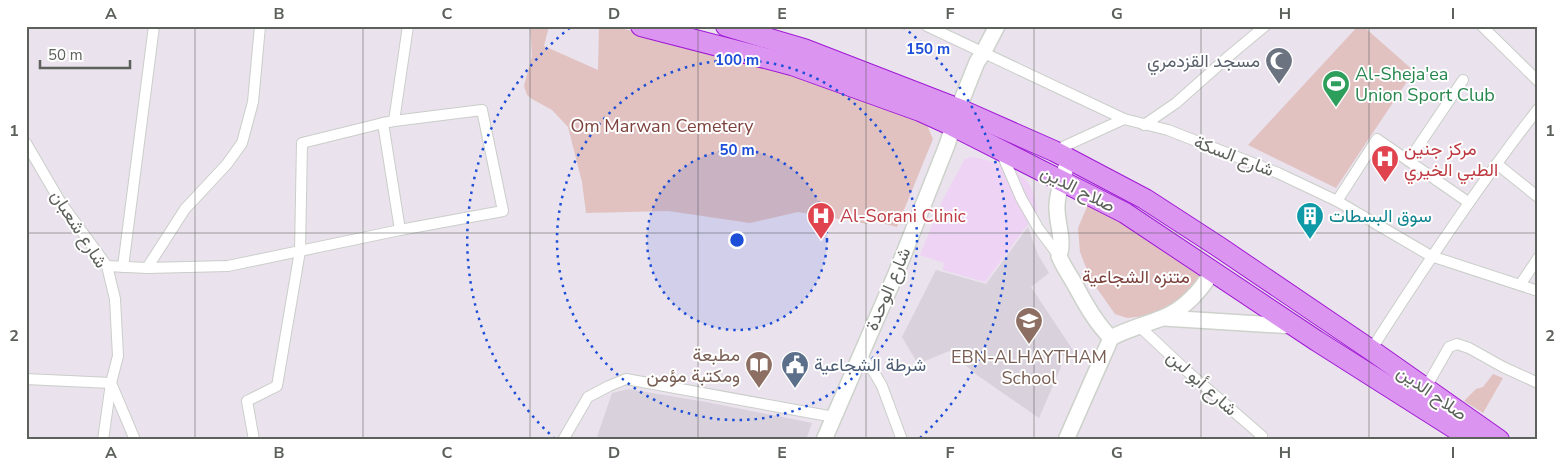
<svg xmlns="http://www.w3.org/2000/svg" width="1564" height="466" font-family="'Nunito Sans',Vazirmatn,sans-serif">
<rect width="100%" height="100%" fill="#eae2ec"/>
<g fill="#d9d1db">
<path d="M1028,227L1038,255L1049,273L1031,287L1075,353L1071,359L1061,355V367L1039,418L977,375L949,351L918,364L902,337L936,270L986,284Z"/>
<path d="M628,389L706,402L812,423L806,440H596L612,393Z"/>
</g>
<g fill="#e1c2c1">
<path d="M530,26H549L544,46L598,70L599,26H612L821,78L917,117L927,125L933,139L897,227L870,220L868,224L798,212L750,223L668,211L586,213L582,182L568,127L552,110L532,99L527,95L524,86L532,56Z"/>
<path d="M1358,26H1363L1414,71L1336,188L1248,145Z"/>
<path d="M1089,202L1202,271L1194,287L1175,304L1160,311L1146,316L1127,318L1115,314L1091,280L1080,252L1078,228Z"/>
<path d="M1493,374L1503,378L1483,413L1464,401L1476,389L1483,387Z"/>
</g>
<path fill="#eed3f5" d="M973,157C994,162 1025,168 1033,192C1035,198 1036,206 1037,212L985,282L943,270L944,263L920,255L943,199L965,159Z"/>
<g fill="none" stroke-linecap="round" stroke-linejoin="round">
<defs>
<g id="street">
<path d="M927,26L1124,119L1168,130L1278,173L1337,201L1431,256L1538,291"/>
<path d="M1482,26L1538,81"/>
<path d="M394,121L482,110L503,211L400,230"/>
<path d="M1144,125L1176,103L1229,56L1265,26"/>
<path d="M26,143L61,203L107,266L115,299L118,356L111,383L103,440"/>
<path d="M1054,151L1124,119"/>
<path d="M1001,152L1021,198L1038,228L1059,256"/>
<path d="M1409,160L1463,80"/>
<path d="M1497,164L1538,197"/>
<path d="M1337,201L1377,139L1468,202"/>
<path d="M107,266L147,268L228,266L400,230L383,123L394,121L408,26"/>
<path d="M123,267L154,26"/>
<path d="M147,268L185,209L227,164L242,143L253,102L260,26"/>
<path d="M1520,285L1538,258"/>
<path d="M1139,326L1188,372L1262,436L1259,440"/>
<path d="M1371,350C1424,267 1478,186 1538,109"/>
<path d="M860,354L875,374L882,386L902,440"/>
<path d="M26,379L111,383L135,440"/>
<path d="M1425,389L1449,347L1457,344L1469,348L1503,367L1538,383"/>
<path d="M254,440L247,401L277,386L300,251L302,143L383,123"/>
<path d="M563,440L588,397L609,386L626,379L834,417"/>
</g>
<g id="secondary">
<path d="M1069,159C1064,173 1058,189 1057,205C1056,222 1065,240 1059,256C1063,266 1069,274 1074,283C1085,303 1095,322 1111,338"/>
<path d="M1164,318L1294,326"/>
<path d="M824,440L895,276L947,145L961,102L977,62L983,53L997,26"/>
<path d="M1066,440L1111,338C1127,329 1145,325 1162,318C1185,309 1200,291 1213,271"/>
</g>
<g id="highway">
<path d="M641,26L792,65L920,111L953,126L1125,213L1317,341L1473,440"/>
<path d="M726,26L804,49L959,109L1054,151L1145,199L1219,247L1371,350L1499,440"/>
</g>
</defs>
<use href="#street" stroke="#cacec9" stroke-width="12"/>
<use href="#secondary" stroke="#cdd2cb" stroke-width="18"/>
<use href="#highway" stroke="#9f19d5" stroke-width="22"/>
<use href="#street" stroke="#fff" stroke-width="10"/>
<use href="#secondary" stroke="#fff" stroke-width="15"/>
<use href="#highway" stroke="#dc94f1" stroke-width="20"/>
</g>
<path fill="none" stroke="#5d615b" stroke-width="1" stroke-opacity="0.55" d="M195,26V440M363,26V440M530,26V440M698,26V440M866,26V440M1034,26V440M1201,26V440M1369,26V440M26,233H1538"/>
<circle cx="737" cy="240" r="90" fill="#1d4ed8" fill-opacity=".12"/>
<g fill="none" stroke="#1d4ed8" stroke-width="2.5" stroke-dasharray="2.5 5">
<circle cx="737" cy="240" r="90"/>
<circle cx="737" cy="240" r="180"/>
<path d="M555 439A270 270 0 0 1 571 27M903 27A270 270 0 0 1 919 439"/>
</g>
<defs>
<symbol id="mosque-pin" viewBox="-11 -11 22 30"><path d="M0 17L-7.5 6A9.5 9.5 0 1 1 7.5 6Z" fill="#6b7280" stroke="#fff"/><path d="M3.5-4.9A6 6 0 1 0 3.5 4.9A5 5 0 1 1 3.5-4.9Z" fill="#fff"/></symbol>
<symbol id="stadium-pin" viewBox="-11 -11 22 30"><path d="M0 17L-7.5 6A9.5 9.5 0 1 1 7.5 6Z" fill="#2e9e5b" stroke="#fff"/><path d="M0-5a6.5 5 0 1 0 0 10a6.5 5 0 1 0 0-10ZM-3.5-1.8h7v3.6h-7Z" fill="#fff"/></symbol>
<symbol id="hospital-pin" viewBox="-11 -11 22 30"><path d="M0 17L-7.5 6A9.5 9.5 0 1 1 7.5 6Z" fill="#e0444e" stroke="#fff"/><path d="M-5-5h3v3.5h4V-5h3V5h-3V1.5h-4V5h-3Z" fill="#fff"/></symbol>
<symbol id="building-pin" viewBox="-11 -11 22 30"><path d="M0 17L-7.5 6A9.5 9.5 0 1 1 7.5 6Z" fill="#0f9aa8" stroke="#fff"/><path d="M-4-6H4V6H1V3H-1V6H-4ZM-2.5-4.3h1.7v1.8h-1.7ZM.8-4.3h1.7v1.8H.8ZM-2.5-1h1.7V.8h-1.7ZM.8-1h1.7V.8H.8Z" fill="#fff"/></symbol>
<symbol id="school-pin" viewBox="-11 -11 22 30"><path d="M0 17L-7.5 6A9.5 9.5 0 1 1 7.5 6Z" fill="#8d6e63" stroke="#fff"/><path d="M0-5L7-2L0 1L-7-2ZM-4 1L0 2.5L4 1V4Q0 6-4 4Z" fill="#fff"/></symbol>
<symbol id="library-pin" viewBox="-11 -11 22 30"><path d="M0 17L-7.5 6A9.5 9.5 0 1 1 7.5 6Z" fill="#8d6e63" stroke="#fff"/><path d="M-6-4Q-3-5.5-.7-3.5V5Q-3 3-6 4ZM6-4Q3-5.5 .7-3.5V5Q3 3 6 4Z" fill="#fff"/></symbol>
<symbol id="civic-pin" viewBox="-11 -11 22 30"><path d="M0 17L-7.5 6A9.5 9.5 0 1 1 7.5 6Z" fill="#5c6f8a" stroke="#fff"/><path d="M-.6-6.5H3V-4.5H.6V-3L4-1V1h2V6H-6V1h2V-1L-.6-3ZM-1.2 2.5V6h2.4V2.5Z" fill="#fff"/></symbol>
</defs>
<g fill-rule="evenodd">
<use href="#mosque-pin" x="1263" y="45" width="32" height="43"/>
<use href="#stadium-pin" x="1320" y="68" width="32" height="43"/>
<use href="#hospital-pin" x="1369" y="143" width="32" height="43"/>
<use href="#hospital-pin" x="805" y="200" width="32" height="43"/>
<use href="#building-pin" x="1294" y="200" width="32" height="43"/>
<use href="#school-pin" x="1013" y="305" width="32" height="43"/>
<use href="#library-pin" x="743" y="349" width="32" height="43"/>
<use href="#civic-pin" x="779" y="349" width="32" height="43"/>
</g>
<g text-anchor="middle" stroke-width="4" stroke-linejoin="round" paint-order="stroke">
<g font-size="18" fill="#5b616d" stroke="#fff" text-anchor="end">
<text x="1260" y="67">مسجد القزدمري</text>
</g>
<g font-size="18" fill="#27864d" stroke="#fff" text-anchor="start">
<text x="1355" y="80">Al-Sheja'ea<tspan x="1355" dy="21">Union Sport Club</tspan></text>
</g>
<g font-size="18" fill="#7e423d" stroke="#fff">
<text x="662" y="132">Om Marwan Cemetery</text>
<text x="1136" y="283">متنزه الشجاعية</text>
</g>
<g font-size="18" fill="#be3a42" stroke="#fff" text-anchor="start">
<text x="1404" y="155">مركز جنين<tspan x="1404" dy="21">الطبي الخيري</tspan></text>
<text x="840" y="222">Al-Sorani Clinic</text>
</g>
<g font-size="18" fill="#5d615b" stroke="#fff">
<text transform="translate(1234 156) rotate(21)" y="6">شارع السكة</text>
<text transform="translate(1078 189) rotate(27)" y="6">صلاح الدين</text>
<text transform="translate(79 229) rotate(57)" y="6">شارع شعبان</text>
<text transform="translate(888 289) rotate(-67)" y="6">شارع الوحدة</text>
<text transform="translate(1202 383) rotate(42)" y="6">شارع أبو لبن</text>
<text transform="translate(1432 393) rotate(35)" y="6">صلاح الدين</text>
</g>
<g font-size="18" fill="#0d838f" stroke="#fff" text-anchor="start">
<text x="1329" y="222">سوق البسطات</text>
</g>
<g font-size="18" fill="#785e54" stroke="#fff" text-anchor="end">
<text x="740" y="361">مطبعة<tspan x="740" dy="21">ومكتبة مؤمن</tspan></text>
<text x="1029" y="363" text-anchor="middle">EBN-ALHAYTHAM<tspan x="1029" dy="21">School</tspan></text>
</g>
<g font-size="18" fill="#4e5e75" stroke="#fff" text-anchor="start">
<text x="814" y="371">شرطة الشجاعية</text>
</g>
</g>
<circle cx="737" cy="240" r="8" fill="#1d4ed8" stroke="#fff" stroke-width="2.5"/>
<g font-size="15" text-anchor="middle" font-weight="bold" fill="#1d4ed8" stroke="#fff" stroke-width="4" stroke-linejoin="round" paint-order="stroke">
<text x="928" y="54">150 m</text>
<text x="737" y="65">100 m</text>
<text x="737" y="155">50 m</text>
</g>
<rect width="1564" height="466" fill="none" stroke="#ffffff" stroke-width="55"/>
<path d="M40 60v8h90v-8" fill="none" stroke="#5d615b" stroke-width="2.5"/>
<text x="48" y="60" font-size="15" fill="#5d615b" stroke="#ffffff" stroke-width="4" paint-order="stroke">50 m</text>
<rect x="28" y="28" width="1508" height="410" fill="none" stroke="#5d615b" stroke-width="2"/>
<g font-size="16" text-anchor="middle" font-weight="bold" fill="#5d615b">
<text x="111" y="19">A</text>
<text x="279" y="19">B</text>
<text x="447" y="19">C</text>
<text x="614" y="19">D</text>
<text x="782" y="19">E</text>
<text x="950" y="19">F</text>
<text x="1117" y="19">G</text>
<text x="1285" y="19">H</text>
<text x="1453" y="19">I</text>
<text x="14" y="136">1</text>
<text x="1550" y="136">1</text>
<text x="14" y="341">2</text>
<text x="1550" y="341">2</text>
<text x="111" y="458">A</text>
<text x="279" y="458">B</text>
<text x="447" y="458">C</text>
<text x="614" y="458">D</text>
<text x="782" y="458">E</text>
<text x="950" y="458">F</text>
<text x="1117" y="458">G</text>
<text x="1285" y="458">H</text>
<text x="1453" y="458">I</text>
</g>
</svg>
